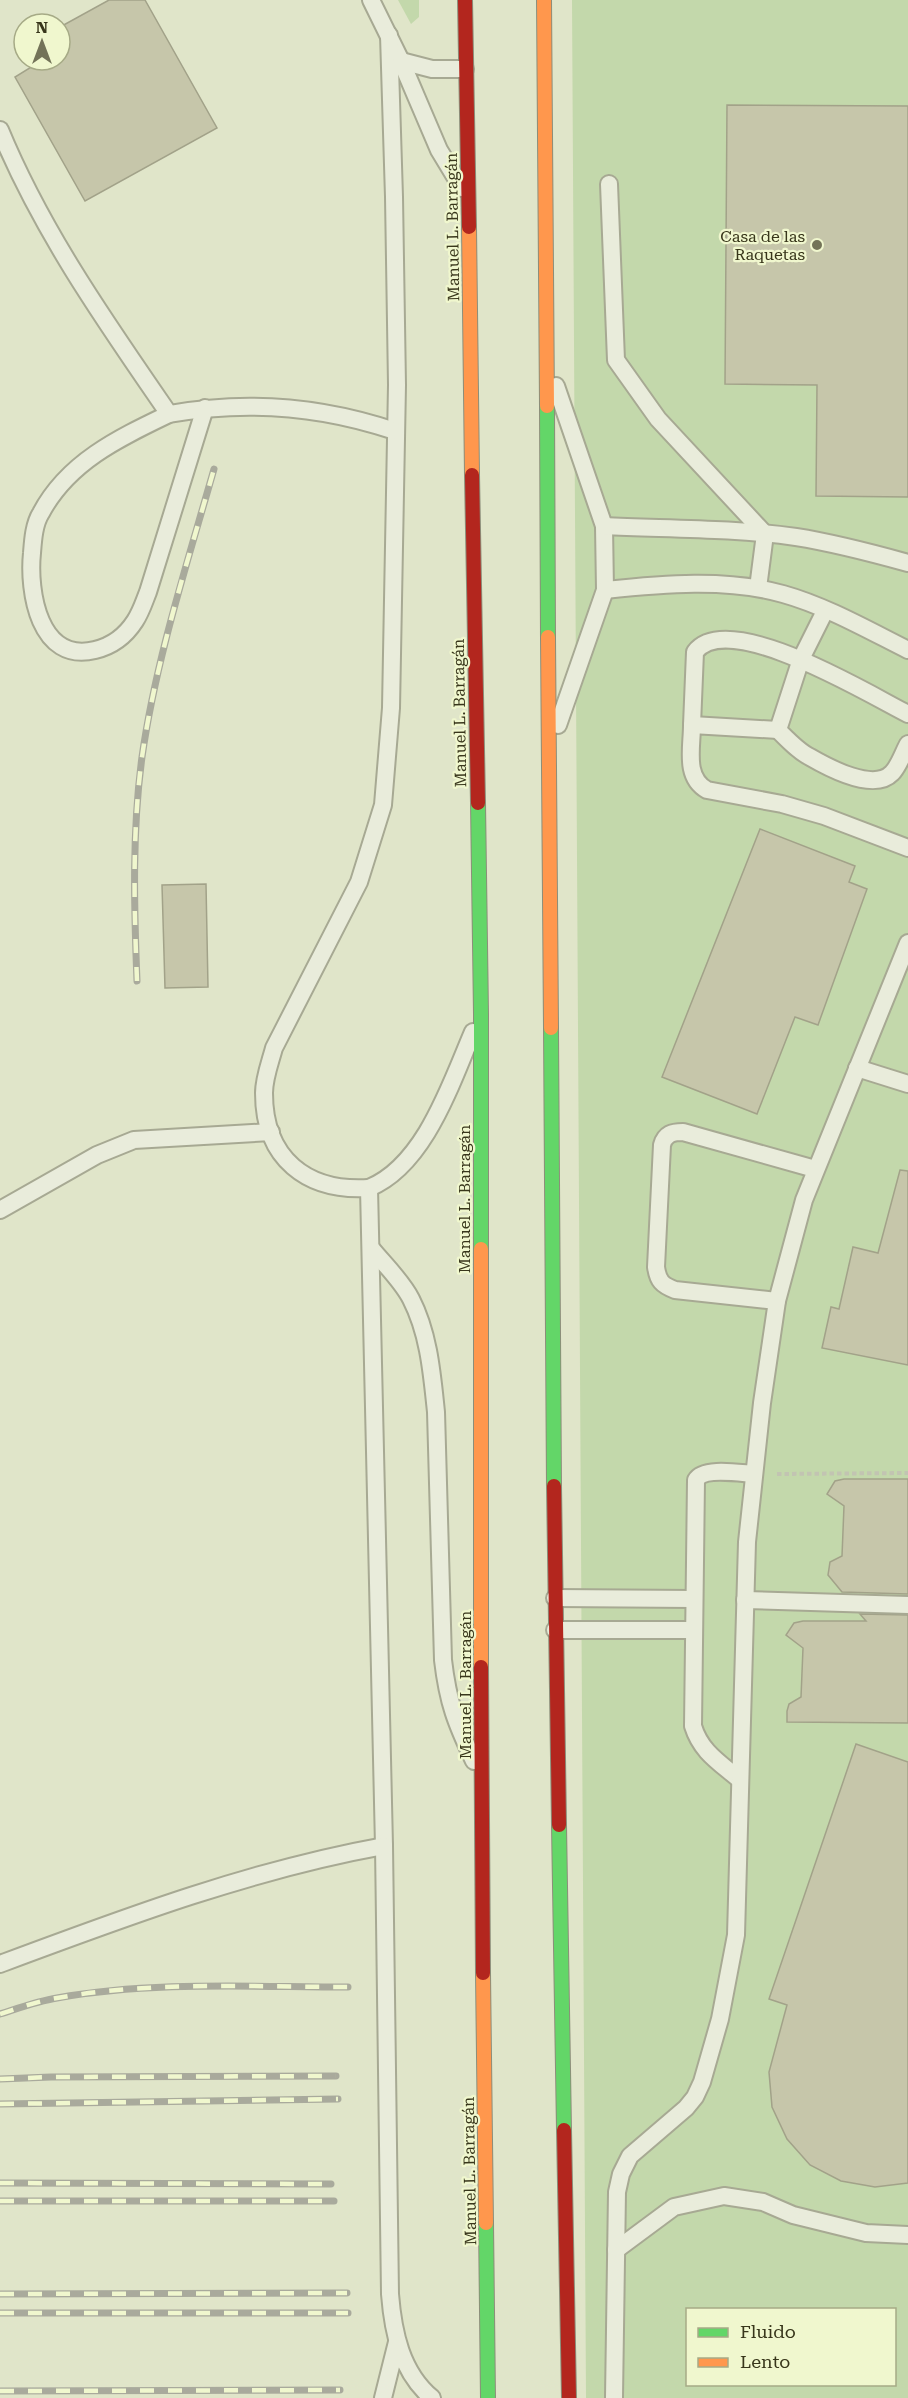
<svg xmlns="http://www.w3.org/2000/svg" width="908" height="2398" font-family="'Roboto Serif',serif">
<rect width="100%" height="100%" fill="#e0e5c9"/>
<g fill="#c3d8ab" fill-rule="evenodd">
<path d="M398,0H419V17L411,24Z"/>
<path d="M572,0H908V2398H586ZM688,2310H894V2384H688Z"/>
</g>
<g fill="#c6c6aa" stroke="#a2a289" stroke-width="1.5">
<path d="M109,0H145L217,128L85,201L15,77L33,66L30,60H60V27Z"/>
<path d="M727,105L908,106V497L816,496L817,385L725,384Z"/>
<path d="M760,829L855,866L849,882L867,889L818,1025L795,1017L757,1114L662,1077Z"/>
<path d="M206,884L208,987L165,988L162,885Z"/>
<path d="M900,1170L908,1171V1365L822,1348L831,1307L839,1309L853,1247L878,1253Z"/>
<path d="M844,1479H908V1594L842,1592L828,1575L830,1562L842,1556L844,1506L827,1494L835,1481Z"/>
<path d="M860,1614L908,1615V1723L787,1722V1711L789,1704L801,1697L803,1648L786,1635L794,1623L803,1621H866Z"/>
<path d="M856,1744L908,1762V2183L875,2187L841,2181L810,2165L787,2139L772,2107L769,2072L787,2005L769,1999Z"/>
</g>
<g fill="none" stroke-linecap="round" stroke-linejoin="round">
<defs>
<g id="lane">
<path d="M371,0L401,61L439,150L462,188"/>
<path d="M389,35L394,197L397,385L391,708L383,805L359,882L274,1048C270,1063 264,1078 264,1093C264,1159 307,1192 369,1188L384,1846L390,2294C393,2332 401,2372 432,2398"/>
<path d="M401,61L432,69H465"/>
<path d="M0,130C42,232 107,324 169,414C246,400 321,406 395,431"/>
<path d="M609,184L616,360L658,419L765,534L758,588"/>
<path d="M556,386L604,526L605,590L558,725"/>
<path d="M169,414C119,438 68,462 41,513C34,524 33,540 32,553C28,591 39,664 95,650C112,646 126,635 135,621C141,612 144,602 148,592L205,408"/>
<path d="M604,526C668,529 733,528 796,537C834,543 872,553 908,563"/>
<path d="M605,590C662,584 727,578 783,594C826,606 868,630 908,650"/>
<path d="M825,611L801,659L778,730C788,740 798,751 810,757C829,768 874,792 892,773C899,766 903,753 908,744"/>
<path d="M692,725L695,652C728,608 870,695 908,714"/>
<path d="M778,730L692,725C692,748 684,777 707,790L782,804L824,816L908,848"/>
<path d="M857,1068L908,1084"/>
<path d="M369,1188C425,1165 451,1083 473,1032"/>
<path d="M0,1210L97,1155L134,1140L271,1132"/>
<path d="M371,1248C384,1264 402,1281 411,1299C429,1334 432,1374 436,1412L443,1660C448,1703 456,1723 474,1761"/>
<path d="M777,1301L675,1290C662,1285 658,1281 656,1267L662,1145C665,1134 672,1132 683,1132L815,1169"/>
<path d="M555,1598L694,1599"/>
<path d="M745,1600L908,1605"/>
<path d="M555,1630H694"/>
<path d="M740,1780C719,1762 701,1752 693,1726L696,1480C703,1467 739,1473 753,1474"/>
<path d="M0,1964C126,1917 251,1870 384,1846"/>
<path d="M616,2250L674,2207L724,2196L763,2202L793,2215L866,2233L908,2235"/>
<path d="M383,2398L397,2342"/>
<path d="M614,2398L617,2192L621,2174L630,2156L686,2108L695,2097L702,2082L720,2019L736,1935L747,1542L762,1403L777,1301L804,1200L908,943"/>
</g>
<g id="fast">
<path d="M547,406L548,637"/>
<path d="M478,803L481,1014V1249"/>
<path d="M551,1028L554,1486"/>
<path d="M559,1825L564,2130"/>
<path d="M486,2223L488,2398"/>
</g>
<g id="slow">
<path d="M544,0L547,406"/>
<path d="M469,227L472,475"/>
<path d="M548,637L551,1028"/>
<path d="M481,1249V1667"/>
<path d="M483,1973L486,2223"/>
</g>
<g id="jam">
<path d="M465,0L469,227"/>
<path d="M472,475L478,803"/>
<path d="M554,1486L559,1825"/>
<path d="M481,1667L483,1973"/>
<path d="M564,2130L569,2398"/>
</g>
</defs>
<use href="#lane" stroke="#a7a993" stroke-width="20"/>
<use href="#fast" stroke="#8c8e7a" stroke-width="16"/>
<use href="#slow" stroke="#8c8e7a" stroke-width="16"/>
<use href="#jam" stroke="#8c8e7a" stroke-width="16"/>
<path stroke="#c2c4b2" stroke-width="4" stroke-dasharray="4.5 3" stroke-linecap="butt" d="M777,1474L908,1473"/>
<use href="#lane" stroke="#e9ecdb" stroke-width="16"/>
<use href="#fast" stroke="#63d668" stroke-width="14"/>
<use href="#slow" stroke="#ff974d" stroke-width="14"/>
<use href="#jam" stroke="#b3261e" stroke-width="14"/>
<defs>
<g id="rail">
<path d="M137,981C134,906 132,831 142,757C156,659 187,564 214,469"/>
<path d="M0,2014C19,2008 38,2001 57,1998C152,1981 252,1987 348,1987"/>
<path d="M0,2079L51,2077L336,2076"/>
<path d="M0,2104L338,2099"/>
<path d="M0,2183L331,2184"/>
<path d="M0,2201H334"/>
<path d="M0,2294L347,2293"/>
<path d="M0,2313H348"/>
<path d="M0,2391L340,2390"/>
</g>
</defs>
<use href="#rail" stroke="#a9aa9c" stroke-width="7"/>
<use href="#rail" stroke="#f0f7ce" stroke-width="4.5" stroke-dasharray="14" stroke-linecap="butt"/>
</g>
<circle fill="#737358" stroke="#f0f7ce" stroke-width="2" cx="817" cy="245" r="6"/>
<g text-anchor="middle" stroke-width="4.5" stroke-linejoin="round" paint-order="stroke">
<g font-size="16" fill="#38361b" stroke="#f0f7ce">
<text transform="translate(452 227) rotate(-91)" y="6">Manuel L. Barragán</text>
<text transform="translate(459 713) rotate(-91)" y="6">Manuel L. Barragán</text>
<text transform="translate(464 1199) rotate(-90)" y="6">Manuel L. Barragán</text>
<text transform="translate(465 1685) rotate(-90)" y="6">Manuel L. Barragán</text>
<text transform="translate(469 2171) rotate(-91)" y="6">Manuel L. Barragán</text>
</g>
<g font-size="16" fill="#38361b" stroke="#f0f7ce" text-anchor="end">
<text x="805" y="242">Casa de las<tspan x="805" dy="18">Raquetas</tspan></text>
</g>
</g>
<rect x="686" y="2308" width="210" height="78" fill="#f0f7ce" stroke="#a6aa86" stroke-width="1.5"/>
<rect x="698" y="2328" width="30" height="9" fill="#63d668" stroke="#a6aa86" stroke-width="1.5"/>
<text x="740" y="2338" font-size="18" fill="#38361b">Fluido</text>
<rect x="698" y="2358" width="30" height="9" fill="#ff974d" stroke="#a6aa86" stroke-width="1.5"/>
<text x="740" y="2368" font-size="18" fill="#38361b">Lento</text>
<g transform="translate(42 42)"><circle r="28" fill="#f0f7ce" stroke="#a6aa86" stroke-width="1.5"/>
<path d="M0-4.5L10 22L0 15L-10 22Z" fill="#737358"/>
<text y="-9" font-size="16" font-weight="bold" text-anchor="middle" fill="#38361b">N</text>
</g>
</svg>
